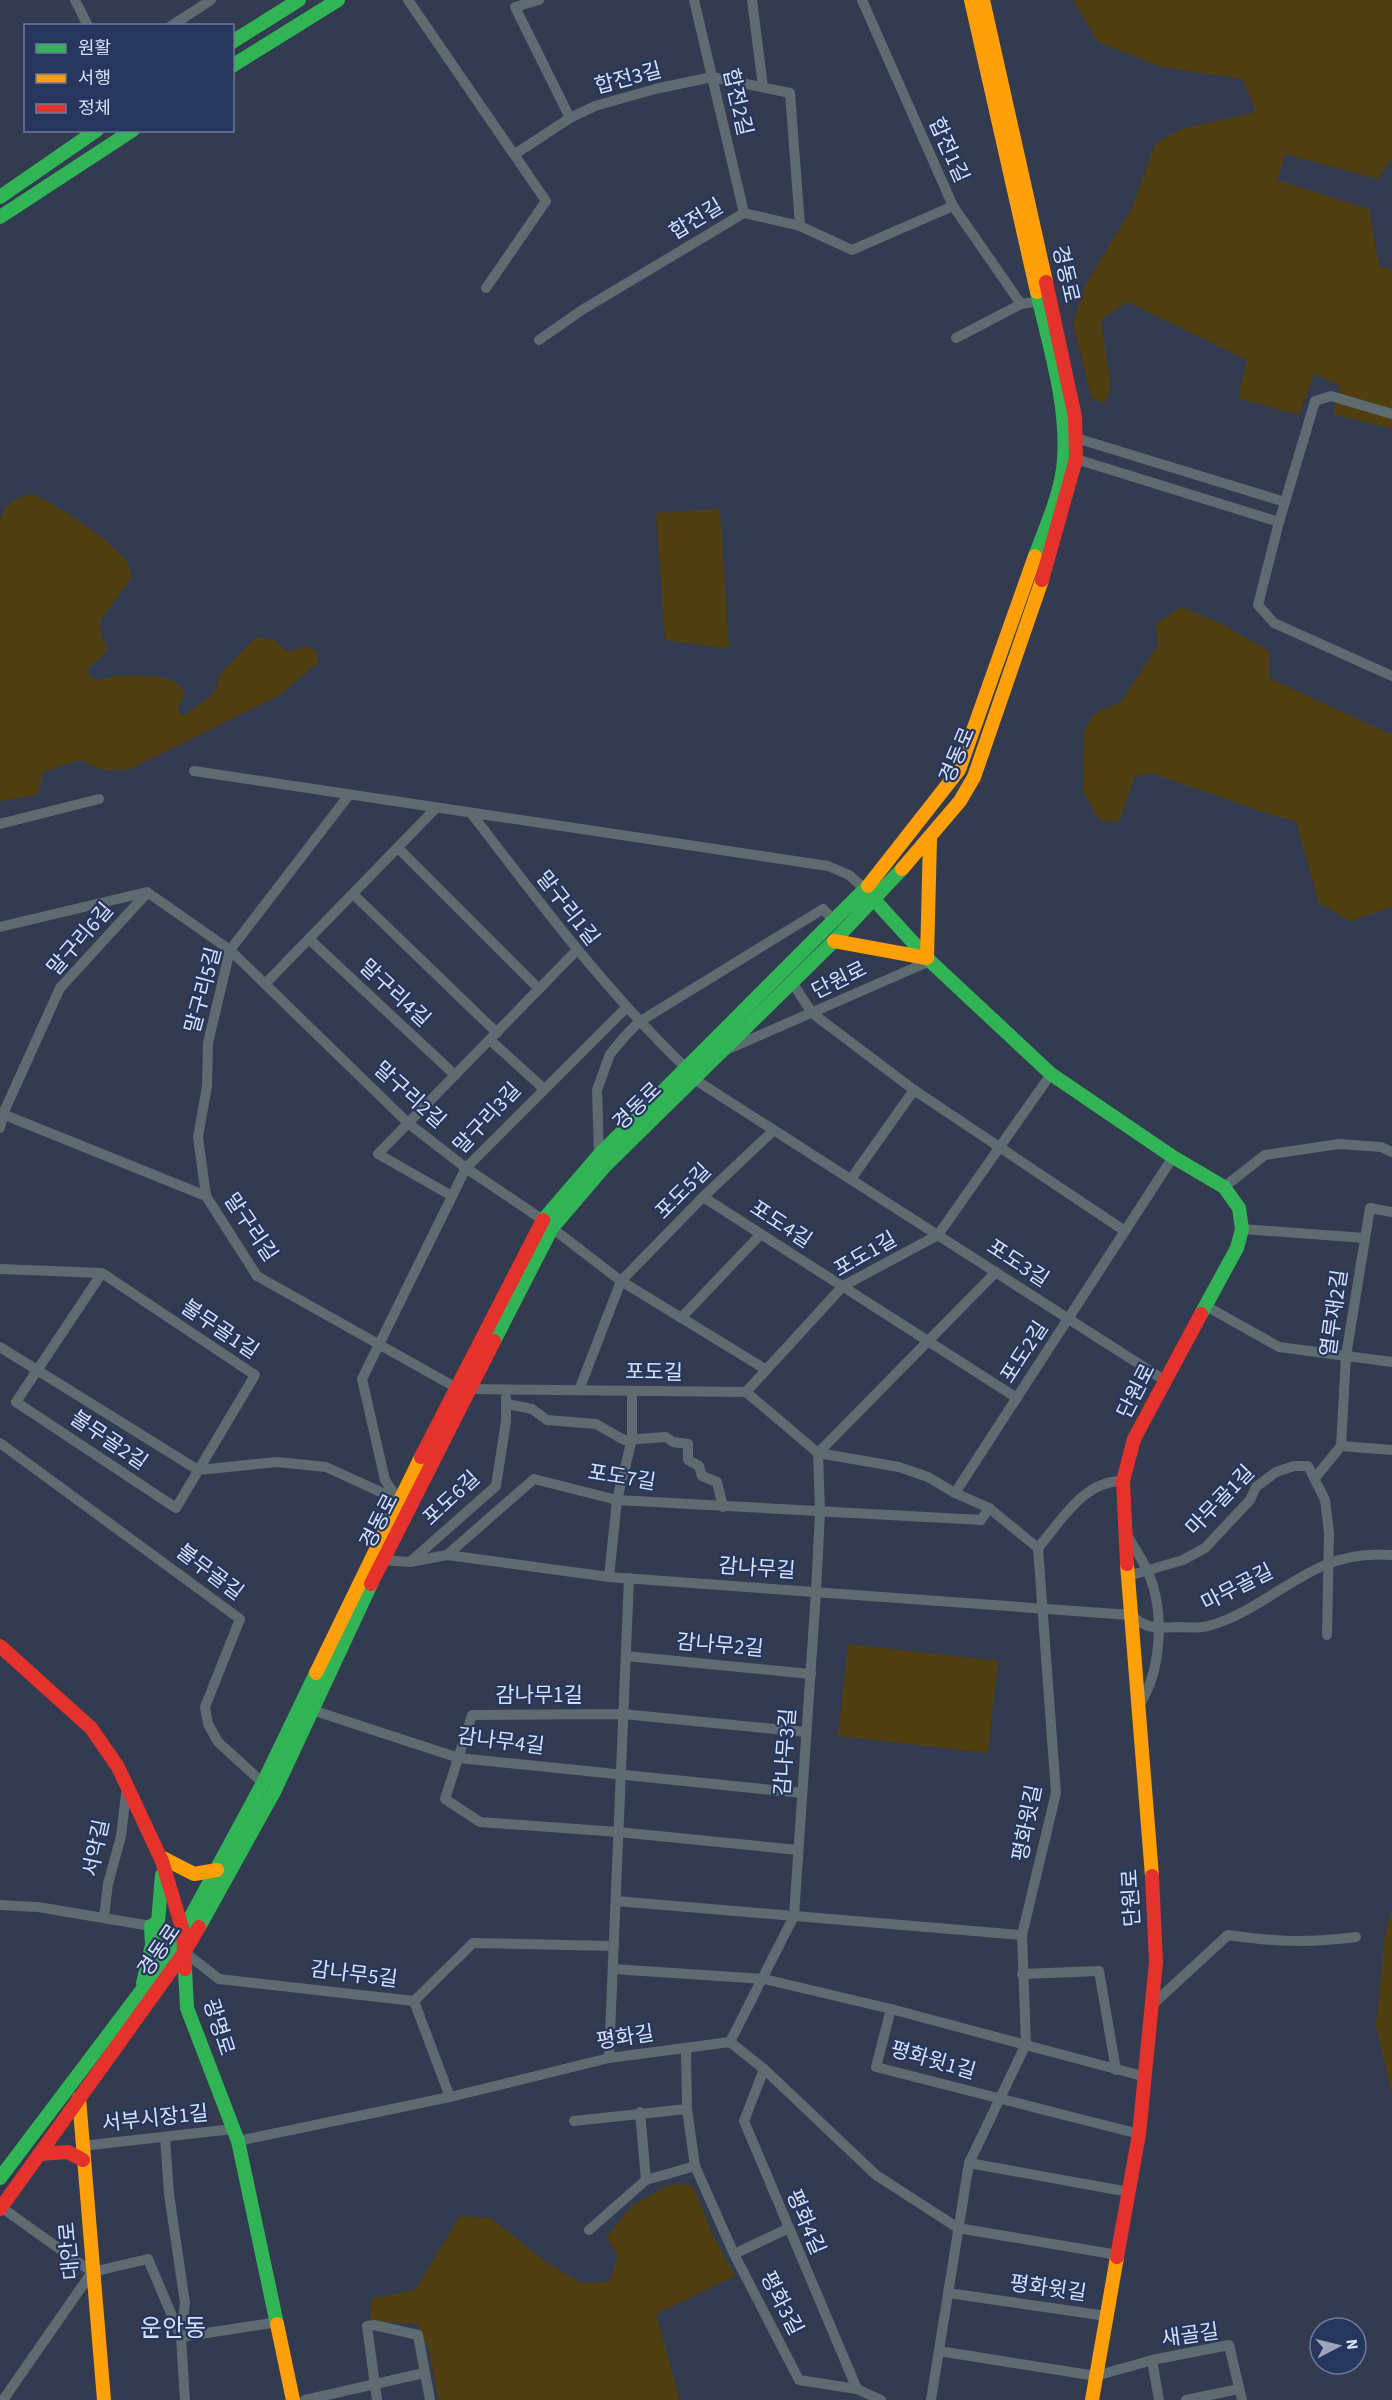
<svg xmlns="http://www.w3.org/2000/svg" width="1392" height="2400" font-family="'Source Sans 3','Noto Sans KR',sans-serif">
<rect width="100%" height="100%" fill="#333b50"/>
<g fill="#503f11">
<path d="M1073,0H1392V158L1378,179L1285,154L1277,180L1369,209L1379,266L1392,270V429L1333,414L1340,386L1314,374L1299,415L1238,398L1247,360L1128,302L1101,319L1111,389L1104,404L1091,397L1073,324L1085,286L1132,208L1155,144L1182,129L1256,112L1242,79L1161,67L1098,42Z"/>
<path d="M32,494C56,504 115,542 128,564C130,568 130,573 131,578L101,620L100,632L108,650L88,669L90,678L99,680L120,675L160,677L176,682L185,693L177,710L183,716L215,693L220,674L256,637L274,640L288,652L307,646L316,651L318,663L280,695L130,769L104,770L80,760L43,772L38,795L0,801V521C5,504 15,497 32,494Z"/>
<path d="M720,509L729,649L665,640L656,513Z"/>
<path d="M1181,607L1220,623L1269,651V678L1392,735V907L1350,921L1319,903L1296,821L1275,816L1151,773L1135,776L1119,822L1099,820L1083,791L1084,732L1094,714L1121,702L1158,645L1156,624Z"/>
<path d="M848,1644L998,1661L988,1753L838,1736Z"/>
<path d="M1392,1909V2094L1376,2026L1385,1935Z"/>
<path d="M671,2184L692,2185L714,2237L735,2276L656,2314L680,2400H439L428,2347L417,2324L370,2321L372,2298L415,2290L460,2216L491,2218L546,2262L581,2283L609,2282L618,2256L607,2237L631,2206Z"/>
</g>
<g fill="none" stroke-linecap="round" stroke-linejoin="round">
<g stroke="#5e6b71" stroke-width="10">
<path d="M75,0L88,26"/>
<path d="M408,0L546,201L486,288"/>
<path d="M539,0L515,7L570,118"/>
<path d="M694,0L744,213"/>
<path d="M752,0L763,87"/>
<path d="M862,0L953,206L1021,304L1040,301"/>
<path d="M171,26L211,0"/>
<path d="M515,154L570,118L595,106L655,89L712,77L790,93L800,226"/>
<path d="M956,338L1021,304"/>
<path d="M539,340L582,310L744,213L800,226L852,250L953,206"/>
<path d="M1076,438L1285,502L1279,522L1076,459"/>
<path d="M1285,502L1315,401L1331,396L1392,414"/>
<path d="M1279,522L1258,605L1274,623L1392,676"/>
<path d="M194,771L828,866L849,875L865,889"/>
<path d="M471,813C539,902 605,990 686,1068"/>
<path d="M0,824L99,799"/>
<path d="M398,848L539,989"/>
<path d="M353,894L497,1033"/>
<path d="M0,927L147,892L230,950L408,1123L466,1168L543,1220"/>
<path d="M309,939L455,1075"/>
<path d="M792,982L812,1013L914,1090L1125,1231"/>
<path d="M265,984L436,808"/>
<path d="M490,1040L543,1088"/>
<path d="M726,1050L930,961"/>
<path d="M694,1079L1164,1380"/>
<path d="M0,1113L206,1196L257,1276L455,1387"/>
<path d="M0,1128L3,1114L60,988L147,893"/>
<path d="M599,1155L597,1090L610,1054L626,1035L639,1022L823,909L834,921"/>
<path d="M851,1179L914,1090"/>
<path d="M1224,1187L1265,1155L1339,1144L1381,1147L1392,1152"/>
<path d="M206,1196L198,1137L207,1086L208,1043L230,950L349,795"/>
<path d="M452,1196L378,1154L576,951"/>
<path d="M703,1197L1017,1398"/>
<path d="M552,1228L621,1281L765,1369"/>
<path d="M1242,1229L1365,1238"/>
<path d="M0,1269L102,1273L255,1375L176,1508L16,1402L102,1273"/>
<path d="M1206,1306L1279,1347L1392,1362"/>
<path d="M681,1318L761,1234"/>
<path d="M0,1347L198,1470L277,1462L326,1467L396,1499"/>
<path d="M468,1389L746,1392L818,1453L899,1467L928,1477L955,1493L989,1508L1038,1548L1056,1793L1022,1935L1026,2044L969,2163L931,2400"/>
<path d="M579,1390L621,1281L703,1197L774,1130"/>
<path d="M746,1392L843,1286L938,1235L1051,1074"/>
<path d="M507,1404L532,1409L547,1420L596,1424L624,1440L666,1437L673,1442L688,1444V1460L699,1466L702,1476L717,1482L723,1507"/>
<path d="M0,1443L240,1619L205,1707L208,1724L218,1742L263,1783"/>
<path d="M1341,1446L1346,1356L1370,1208L1392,1212"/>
<path d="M1341,1446L1392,1450"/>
<path d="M1315,1478L1341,1446"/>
<path d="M955,1493L1173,1157"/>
<path d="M399,1501L385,1480L362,1379L466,1168L626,1008"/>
<path d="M1127,1535C1134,1547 1142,1559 1148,1572C1165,1611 1162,1672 1138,1707"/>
<path d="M1038,1548C1061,1521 1084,1480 1123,1481"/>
<path d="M447,1555L534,1479L617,1500L981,1520L989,1508"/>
<path d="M382,1560L410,1562L447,1555L609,1577L1130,1615C1148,1629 1153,1628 1176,1627C1186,1627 1198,1629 1208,1626C1250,1615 1285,1582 1325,1565C1346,1556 1369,1553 1392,1555"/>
<path d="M410,1562L496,1486L506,1421V1398"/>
<path d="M1128,1576L1183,1560L1205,1548L1250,1500L1256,1487L1276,1472L1294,1466H1308L1325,1500L1329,1533L1327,1635"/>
<path d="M609,1577L617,1500L632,1439V1391"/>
<path d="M626,1656L811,1674"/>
<path d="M312,1710L459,1758L802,1793"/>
<path d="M798,1850L618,1832L480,1822L445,1799L472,1715L623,1714L805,1732"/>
<path d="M616,1901L1022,1935"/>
<path d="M0,1905L38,1907L151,1926L219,1979L414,2001L473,1943L614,1946"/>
<path d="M104,1917L108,1884L121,1836L127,1786"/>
<path d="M613,1969L764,1979L891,2009L1146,2077"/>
<path d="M1022,1974L1099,1971L1116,2070"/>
<path d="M414,2001L450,2097"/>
<path d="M1152,2005L1228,1935C1276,1942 1308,1943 1356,1937"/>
<path d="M891,2009L876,2067L1139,2134"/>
<path d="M730,2042L794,1916L816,1592L820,1512L818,1453L996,1272"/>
<path d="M686,2048L687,2109L695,2166"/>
<path d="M609,2058L629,1578"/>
<path d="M764,2069L744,2121L857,2389"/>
<path d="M640,2112L646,2180"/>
<path d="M574,2121L687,2109"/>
<path d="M165,2137L169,2194L185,2303L181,2337L278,2322"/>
<path d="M238,2141L450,2097L609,2058L730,2042L764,2069L876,2175L958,2228L1118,2255"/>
<path d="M82,2146L233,2129"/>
<path d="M969,2163L1129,2192"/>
<path d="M1,2207L92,2272"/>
<path d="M589,2230L646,2180L695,2166L734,2254L799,2380L857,2389L881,2400"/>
<path d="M734,2254L787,2229"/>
<path d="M92,2272L148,2259L181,2337L185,2400"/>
<path d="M948,2293L1107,2316"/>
<path d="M939,2351L1096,2376L1152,2360L1229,2345L1242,2400"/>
<path d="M1152,2360L1159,2400"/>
<path d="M3,2400L92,2272"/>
<path d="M305,2400L424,2373"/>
<path d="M377,2400L367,2326L374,2325L418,2335L430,2400"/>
<path d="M1186,2400L1239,2389"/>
</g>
<g stroke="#30b455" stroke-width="14">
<path d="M232,42L299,0"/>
<path d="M232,66L338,0"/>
<path d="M0,197L97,130"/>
<path d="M0,217L133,130"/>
<path d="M1035,556C1046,526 1062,492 1064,460C1068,403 1049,346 1037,292"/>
<path d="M868,893L930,961L1051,1074L1173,1157L1224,1187L1239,1208L1242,1229L1237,1248L1201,1314"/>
<path d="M543,1220L599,1155L868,886"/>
<path d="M494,1341L552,1228L605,1166L834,941L902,869"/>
<path d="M199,1927L275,1790L371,1584"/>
<path d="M185,1969L187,2008L238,2141L277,2324"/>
<path d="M143,1983L152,1945L151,1926L158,1922L162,1875"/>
<path d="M0,2178L142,1990L183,1931L263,1783L316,1673"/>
</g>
<g stroke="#ff9f0a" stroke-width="14">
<path d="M971,0L1037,292"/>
<path d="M983,0L1046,282"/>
<path d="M902,869L960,801L974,777L1042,580"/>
<path d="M868,886L959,770L1035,556"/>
<path d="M834,941L927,958L930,839"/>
<path d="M1127,1564L1152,1876"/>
<path d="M316,1673L421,1457"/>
<path d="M161,1857L194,1874L217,1870"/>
<path d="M79,2098L104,2400"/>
<path d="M277,2324L293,2400"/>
<path d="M1092,2400L1117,2257"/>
</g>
<g stroke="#e5322d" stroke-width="14">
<path d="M1042,580L1076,459L1075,417L1046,282"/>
<path d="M421,1457L543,1220"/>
<path d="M1127,1564L1123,1481L1134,1439L1201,1314"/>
<path d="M371,1584L494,1341"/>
<path d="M0,1646L91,1728L118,1767L162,1861L183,1931L185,1969"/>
<path d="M39,2154L68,2152L83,2160"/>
<path d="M0,2209L185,1951L199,1927"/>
<path d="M1117,2257L1139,2134L1156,1962L1152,1876"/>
</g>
</g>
<g text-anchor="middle" stroke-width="4.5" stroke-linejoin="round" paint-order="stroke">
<g font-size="21" fill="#d6e0f9" stroke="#27365c">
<text transform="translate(628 78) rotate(-15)" y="7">합전3길</text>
<text transform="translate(738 102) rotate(77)" y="7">합전2길</text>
<text transform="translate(949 150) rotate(66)" y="7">합전1길</text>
<text transform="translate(696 219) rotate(-31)" y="7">합전길</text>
<text transform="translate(1066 274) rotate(77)" y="7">경동로</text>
<text transform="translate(957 755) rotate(-67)" y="7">경동로</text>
<text transform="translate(568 908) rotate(52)" y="7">말구리1길</text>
<text transform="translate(80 939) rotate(-49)" y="7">말구리6길</text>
<text transform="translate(839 980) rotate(-26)" y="7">단원로</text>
<text transform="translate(203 990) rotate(-75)" y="7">말구리5길</text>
<text transform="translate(395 993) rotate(43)" y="7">말구리4길</text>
<text transform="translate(410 1095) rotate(42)" y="7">말구리2길</text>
<text transform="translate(637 1106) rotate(-44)" y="7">경동로</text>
<text transform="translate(487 1118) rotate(-47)" y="7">말구리3길</text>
<text transform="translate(683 1191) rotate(-45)" y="7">포도5길</text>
<text transform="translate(781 1224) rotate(33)" y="7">포도4길</text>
<text transform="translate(251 1227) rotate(56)" y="7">말구리길</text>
<text transform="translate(865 1254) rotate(-30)" y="7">포도1길</text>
<text transform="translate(1018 1263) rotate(33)" y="7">포도3길</text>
<text transform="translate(1334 1313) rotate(-82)" y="7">열루재2길</text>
<text transform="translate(220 1329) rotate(34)" y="7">불무골1길</text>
<text transform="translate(1024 1352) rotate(-57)" y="7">포도2길</text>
<text transform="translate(654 1372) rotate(1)" y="7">포도길</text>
<text transform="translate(1136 1391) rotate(-63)" y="7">단원로</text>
<text transform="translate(109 1440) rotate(34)" y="7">불무골2길</text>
<text transform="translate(622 1477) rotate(9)" y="7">포도7길</text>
<text transform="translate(451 1498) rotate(-43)" y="7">포도6길</text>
<text transform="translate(1220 1500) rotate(-46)" y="7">마무골1길</text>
<text transform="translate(379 1521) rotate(-63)" y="7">경동로</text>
<text transform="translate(757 1568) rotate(4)" y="7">감나무길</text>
<text transform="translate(210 1572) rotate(37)" y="7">불무골길</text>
<text transform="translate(1237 1587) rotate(-27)" y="7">마무골길</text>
<text transform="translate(720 1645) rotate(5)" y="7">감나무2길</text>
<text x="539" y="1702">감나무1길</text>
<text transform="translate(501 1741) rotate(7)" y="7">감나무4길</text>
<text transform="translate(785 1752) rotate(-86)" y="7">감나무3길</text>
<text transform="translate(1027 1823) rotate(-79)" y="7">평화윗길</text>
<text transform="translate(96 1848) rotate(-78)" y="7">서악길</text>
<text transform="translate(1131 1898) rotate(-93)" y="7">단원로</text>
<text transform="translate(159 1950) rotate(-56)" y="7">경동로</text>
<text transform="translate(354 1974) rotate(7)" y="7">감나무5길</text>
<text transform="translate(219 2027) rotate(72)" y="7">광명로</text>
<text transform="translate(625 2037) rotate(-9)" y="7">평화길</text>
<text transform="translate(933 2060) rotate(16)" y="7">평화윗1길</text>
<text transform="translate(155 2118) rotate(-6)" y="7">서부시장1길</text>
<text transform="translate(806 2222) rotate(67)" y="7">평화4길</text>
<text transform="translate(69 2251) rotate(-95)" y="7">대안로</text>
<text transform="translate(1048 2288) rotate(8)" y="7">평화윗길</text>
<text transform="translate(782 2303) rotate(63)" y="7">평화3길</text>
<text transform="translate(1190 2335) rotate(-8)" y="7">새골길</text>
</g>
<g font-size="24" fill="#d6e0f9" stroke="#27365c">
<text x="173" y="2336">운안동</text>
</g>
</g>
<rect x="24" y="24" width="210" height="108" fill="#27365c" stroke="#6d7a9b" stroke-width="1.5"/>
<rect x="36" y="44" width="30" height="9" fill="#30b455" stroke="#6d7a9b" stroke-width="1.5"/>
<text x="78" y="54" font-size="18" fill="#d6e0f9">원활</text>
<rect x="36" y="74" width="30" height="9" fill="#ff9f0a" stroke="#6d7a9b" stroke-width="1.5"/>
<text x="78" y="84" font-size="18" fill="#d6e0f9">서행</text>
<rect x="36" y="104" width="30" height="9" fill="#e5322d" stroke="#6d7a9b" stroke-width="1.5"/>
<text x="78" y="114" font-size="18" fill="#d6e0f9">정체</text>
<g transform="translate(1338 2346) rotate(83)"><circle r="28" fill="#27365c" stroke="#6d7a9b" stroke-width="1.5"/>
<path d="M0-4.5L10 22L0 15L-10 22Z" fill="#9da6be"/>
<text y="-9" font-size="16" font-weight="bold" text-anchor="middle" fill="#d6e0f9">N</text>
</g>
</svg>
